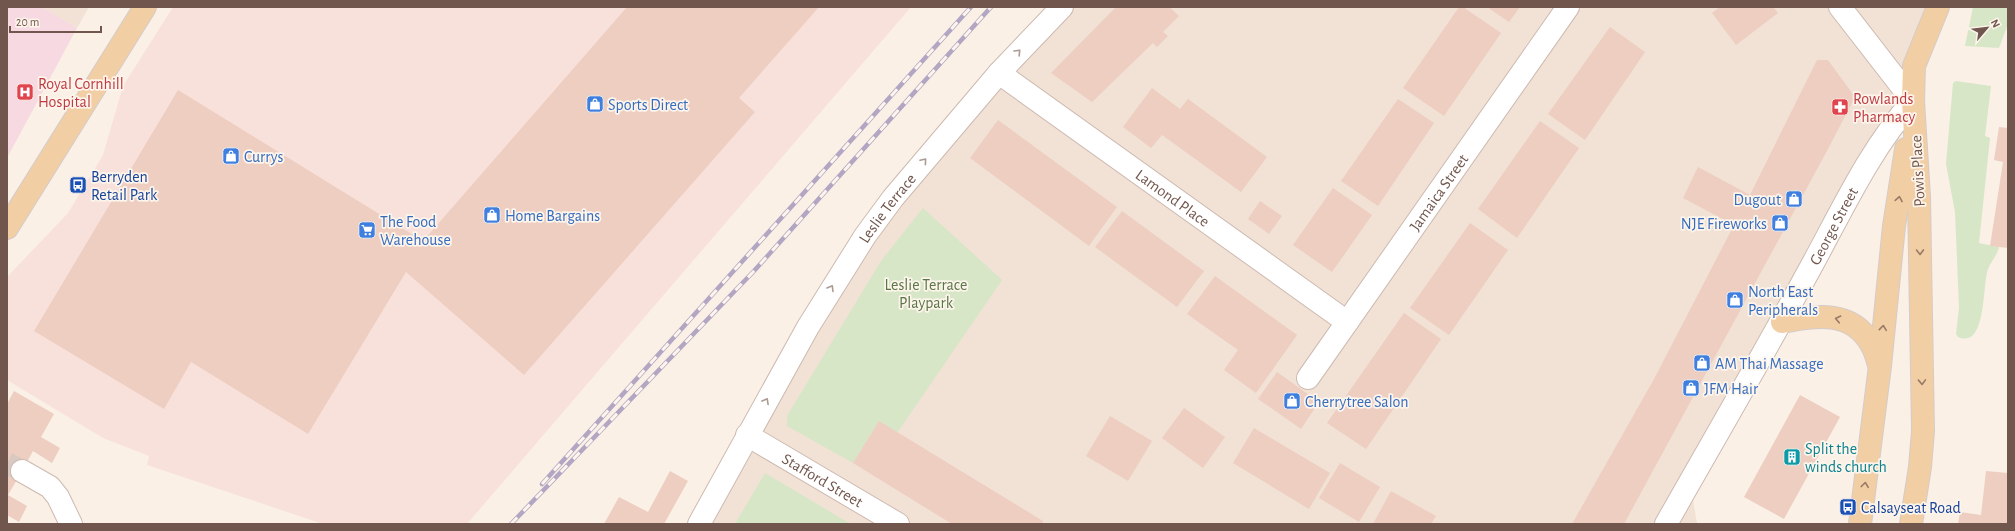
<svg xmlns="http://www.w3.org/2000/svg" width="2015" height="531" font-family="'Alegreya Sans',sans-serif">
<rect width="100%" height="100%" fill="#faf0e6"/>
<g fill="#f1e2d5">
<path d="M42,7H89L77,28Z"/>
<path d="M1062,7H1938L1913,101L1690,483L1697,523L1699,524H699L837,279Z"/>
</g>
<path fill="#f9e1db" d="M173,7H911L467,524H323L147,465L149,456L103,438L7,380V277L68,213L103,155L123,86Z"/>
<path fill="#f7dae1" d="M7,7H42L77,28L7,158Z"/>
<g fill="#d7e6c6">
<path d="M1973,7H2008V24L1999,48L1965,46Z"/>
<path d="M1956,81L1991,86L1985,136L1990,138L1979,243L1999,247C1997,256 1991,261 1988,269C1982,286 1987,349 1958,337L1956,334L1959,308L1955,212L1946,164L1953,83Z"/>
<path d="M923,208L1002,280L897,433L879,421L853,463L787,426V416L881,261Z"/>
<path d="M765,473L844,520L851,524H735Z"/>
</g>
<g fill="#edcec1">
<path d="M627,7H819L739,98L755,112L524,375L406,272L308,434L191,362L164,409L34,331L178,90L423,241Z"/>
<path d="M1116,7H1169L1179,16L1163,32L1168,36L1157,47L1153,43L1092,102L1051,73Z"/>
<path d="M1459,7H1463L1501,33L1444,116L1403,88Z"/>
<path d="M1487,7H1520L1509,22Z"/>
<path d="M1720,7H1773L1778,13L1736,45L1712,13Z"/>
<path d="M1610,27L1645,52L1585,140L1548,114Z"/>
<path d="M1817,60H1828L1855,97L1828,149L1624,524H1572L1654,379L1734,225L1683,198L1698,167L1750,195Z"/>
<path d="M1152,88L1180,109L1188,99L1267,157L1241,192L1162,135L1151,148L1123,127Z"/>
<path d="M1398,99L1434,123L1378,206L1341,181Z"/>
<path d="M998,120L1117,207L1089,246L970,158Z"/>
<path d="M1540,121L1579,148L1517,238L1478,209Z"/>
<path d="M1999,127L2008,128V248L1990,246L2003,162L1994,160Z"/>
<path d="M1333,188L1372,215L1332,272L1293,245Z"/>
<path d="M1260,201L1282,216L1269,234L1248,219Z"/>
<path d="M1122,211L1204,271L1177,307L1095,247Z"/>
<path d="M1470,223L1508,250L1449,335L1410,308Z"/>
<path d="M1215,276L1297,335L1256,393L1224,370L1238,350L1187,314Z"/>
<path d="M1404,313L1441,339L1366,449L1327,423Z"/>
<path d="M1277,372L1319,402L1301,429L1258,399Z"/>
<path d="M14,391L54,414L41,437L60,448L52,463L33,451L22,471L8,495L27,506L19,522L7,515V404Z"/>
<path d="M1800,395L1840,417L1784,519L1744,497Z"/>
<path d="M1184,408L1225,437L1203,468L1162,438Z"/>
<path d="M1110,416L1152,441L1128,481L1086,456Z"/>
<path d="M879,421L1043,521L1042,524H952L853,463Z"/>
<path d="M1254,428L1330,473L1309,509L1233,463Z"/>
<path d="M1340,463L1380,487L1359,522L1319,498Z"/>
<path d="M670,471L688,481L664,524H604L619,497L648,512Z"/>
<path d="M1986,471L2008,473V524H1958L1960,512L1981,515Z"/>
<path d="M1391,491L1436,516L1431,524H1373Z"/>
</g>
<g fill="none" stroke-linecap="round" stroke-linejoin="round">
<path stroke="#d8cac0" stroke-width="22" stroke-dasharray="22 11" stroke-linecap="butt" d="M7,463L22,471"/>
<defs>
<g id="minor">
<path id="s1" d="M999,73L1347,322"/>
<path id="s2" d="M1308,378L1568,7"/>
<path id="s3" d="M747,435L898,524"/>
<path d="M22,471L50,487L58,497L71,524"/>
<path id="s4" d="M699,524L808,327L865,236L893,198L999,73L1062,7"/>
<path id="s5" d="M1666,524C1713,441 1761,359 1806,276C1839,217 1868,151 1913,101L1840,7"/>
</g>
<g id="major">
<path d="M7,228L145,7"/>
<path d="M1782,322C1815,316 1851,309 1871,344C1875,350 1877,358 1879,365"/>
<path d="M1860,524L1880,366L1894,226L1906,149"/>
<path d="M1911,524L1920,467L1923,431L1919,197L1913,101L1914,66L1938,7"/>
</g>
</defs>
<use href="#minor" stroke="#cdbab1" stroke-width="24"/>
<use href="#major" stroke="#d4ccca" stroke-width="24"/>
<use href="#minor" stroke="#fff" stroke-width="22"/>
<use href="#major" stroke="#f2cea5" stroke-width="22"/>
<defs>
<g id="rail">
<path d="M542,484L971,7"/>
<path d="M511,524L754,271L991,7"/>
</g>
</defs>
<use href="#rail" stroke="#b2a6c3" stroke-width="4.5"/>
<use href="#rail" stroke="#fdf5ec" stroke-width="3" stroke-dasharray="9" stroke-linecap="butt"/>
</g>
<defs><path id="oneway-chevron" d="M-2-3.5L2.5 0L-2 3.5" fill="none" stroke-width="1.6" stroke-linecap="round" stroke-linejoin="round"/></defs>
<g stroke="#aa9a94">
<use href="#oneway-chevron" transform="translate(1018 52) rotate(-47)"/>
<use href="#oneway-chevron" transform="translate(924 161) rotate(-50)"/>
<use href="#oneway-chevron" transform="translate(831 288) rotate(-59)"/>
<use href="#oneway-chevron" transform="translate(766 401) rotate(-61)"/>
</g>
<g stroke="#987a67">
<use href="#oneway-chevron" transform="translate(1899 199) rotate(-80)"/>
<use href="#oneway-chevron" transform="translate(1920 252) rotate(89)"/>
<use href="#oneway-chevron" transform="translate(1838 319) rotate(-168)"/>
<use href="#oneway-chevron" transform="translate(1883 328) rotate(-84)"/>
<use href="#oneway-chevron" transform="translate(1922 382) rotate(88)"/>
<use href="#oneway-chevron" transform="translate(1865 485) rotate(-83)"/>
</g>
<defs>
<symbol id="hospital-square" viewBox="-11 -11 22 22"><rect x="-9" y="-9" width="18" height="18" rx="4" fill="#e0444e" stroke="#fdf5ec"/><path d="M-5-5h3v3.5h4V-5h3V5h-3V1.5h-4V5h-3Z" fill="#fff"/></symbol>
<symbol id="shop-square" viewBox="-11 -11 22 22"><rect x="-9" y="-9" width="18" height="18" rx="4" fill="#3f7fe0" stroke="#fdf5ec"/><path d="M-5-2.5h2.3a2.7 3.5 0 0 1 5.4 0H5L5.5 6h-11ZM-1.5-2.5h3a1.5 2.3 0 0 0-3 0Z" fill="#fff"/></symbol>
<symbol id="pharmacy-square" viewBox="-11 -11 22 22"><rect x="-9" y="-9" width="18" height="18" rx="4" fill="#e0444e" stroke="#fdf5ec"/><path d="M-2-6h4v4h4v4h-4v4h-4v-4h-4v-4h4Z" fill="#fff"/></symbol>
<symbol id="bus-square" viewBox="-11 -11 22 22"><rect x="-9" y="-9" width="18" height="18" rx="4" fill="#1a4fb4" stroke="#fdf5ec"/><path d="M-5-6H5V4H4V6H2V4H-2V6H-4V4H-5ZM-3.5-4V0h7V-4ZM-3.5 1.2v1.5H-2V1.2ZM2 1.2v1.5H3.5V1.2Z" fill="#fff"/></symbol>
<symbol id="supermarket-square" viewBox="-11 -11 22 22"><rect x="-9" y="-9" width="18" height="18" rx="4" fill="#3f7fe0" stroke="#fdf5ec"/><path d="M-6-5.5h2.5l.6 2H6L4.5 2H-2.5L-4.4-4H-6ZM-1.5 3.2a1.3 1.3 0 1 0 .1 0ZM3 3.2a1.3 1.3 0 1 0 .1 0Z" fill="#fff"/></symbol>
<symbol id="building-square" viewBox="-11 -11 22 22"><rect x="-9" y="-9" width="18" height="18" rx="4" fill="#0f9aa8" stroke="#fdf5ec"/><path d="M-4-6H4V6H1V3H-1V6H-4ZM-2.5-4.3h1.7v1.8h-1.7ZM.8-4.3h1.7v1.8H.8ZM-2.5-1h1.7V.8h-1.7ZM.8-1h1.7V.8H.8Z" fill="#fff"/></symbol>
</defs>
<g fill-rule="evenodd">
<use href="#hospital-square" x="15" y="82" width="20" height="20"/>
<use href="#shop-square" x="585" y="94" width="20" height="20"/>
<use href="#pharmacy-square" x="1830" y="97" width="20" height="20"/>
<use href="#shop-square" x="221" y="146" width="20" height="20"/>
<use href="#bus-square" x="68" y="175" width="20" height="20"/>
<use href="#shop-square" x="1784" y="189" width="20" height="20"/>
<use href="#shop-square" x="482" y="205" width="20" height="20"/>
<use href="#shop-square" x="1770" y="213" width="20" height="20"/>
<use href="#supermarket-square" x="357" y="220" width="20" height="20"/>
<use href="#shop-square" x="1725" y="290" width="20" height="20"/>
<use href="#shop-square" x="1692" y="353" width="20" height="20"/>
<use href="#shop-square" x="1681" y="378" width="20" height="20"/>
<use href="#shop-square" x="1282" y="391" width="20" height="20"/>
<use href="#building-square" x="1782" y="447" width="20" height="20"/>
<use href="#bus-square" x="1838" y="497" width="20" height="20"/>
</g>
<g text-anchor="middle" stroke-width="3.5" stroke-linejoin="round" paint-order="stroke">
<g font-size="16" fill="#be3a42" stroke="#fdf5ec" text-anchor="start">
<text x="38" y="89">Royal Cornhill<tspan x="38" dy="18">Hospital</tspan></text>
<text x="1853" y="104">Rowlands<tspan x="1853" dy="18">Pharmacy</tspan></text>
</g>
<g font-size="16" fill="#366cbe" stroke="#fdf5ec" text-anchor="start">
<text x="608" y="110">Sports Direct</text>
<text x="244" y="162">Currys</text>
<text x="1781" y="205" text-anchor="end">Dugout</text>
<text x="505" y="221">Home Bargains</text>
<text x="380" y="227">The Food<tspan x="380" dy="18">Warehouse</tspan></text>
<text x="1767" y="229" text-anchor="end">NJE Fireworks</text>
<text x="1748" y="297">North East<tspan x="1748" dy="18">Peripherals</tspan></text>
<text x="1715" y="369">AM Thai Massage</text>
<text x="1704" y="394">JFM Hair</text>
<text x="1305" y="407">Cherrytree Salon</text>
</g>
<g font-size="16" fill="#71564d" stroke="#fdf5ec">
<text transform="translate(1917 171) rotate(-93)" y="6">Powis Place</text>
<text dy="6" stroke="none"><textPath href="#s2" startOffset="227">Jamaica Street</textPath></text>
<text dy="6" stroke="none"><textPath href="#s1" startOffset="214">Lamond Place</textPath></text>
<text dy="6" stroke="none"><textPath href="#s4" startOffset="368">Leslie Terrace</textPath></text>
<text dy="6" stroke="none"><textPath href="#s5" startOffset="342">George Street</textPath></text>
<text dy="6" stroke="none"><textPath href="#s3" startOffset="88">Stafford Street</textPath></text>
</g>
<g font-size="16" fill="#164399" stroke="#fdf5ec" text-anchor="start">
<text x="91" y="182">Berryden<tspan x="91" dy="18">Retail Park</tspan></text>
<text x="1861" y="513">Calsayseat Road</text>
</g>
<g font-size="16" fill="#597647" stroke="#fdf5ec">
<text x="926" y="290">Leslie Terrace<tspan x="926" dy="18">Playpark</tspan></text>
</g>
<g font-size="16" fill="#0d838f" stroke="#fdf5ec" text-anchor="start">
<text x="1805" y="454">Split the<tspan x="1805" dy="18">winds church</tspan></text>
</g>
</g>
<rect width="2015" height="531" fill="none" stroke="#71564d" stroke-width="16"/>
<g transform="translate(1987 28) rotate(62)" stroke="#fdf5ec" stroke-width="3" paint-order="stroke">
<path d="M0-3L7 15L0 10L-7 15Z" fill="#71564d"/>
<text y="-6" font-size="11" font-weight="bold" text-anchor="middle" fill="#71564d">N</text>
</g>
<path d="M10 26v6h91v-6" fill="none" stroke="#71564d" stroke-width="2"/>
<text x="16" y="26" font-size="12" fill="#71564d" stroke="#fdf5ec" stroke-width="3" paint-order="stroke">20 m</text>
</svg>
